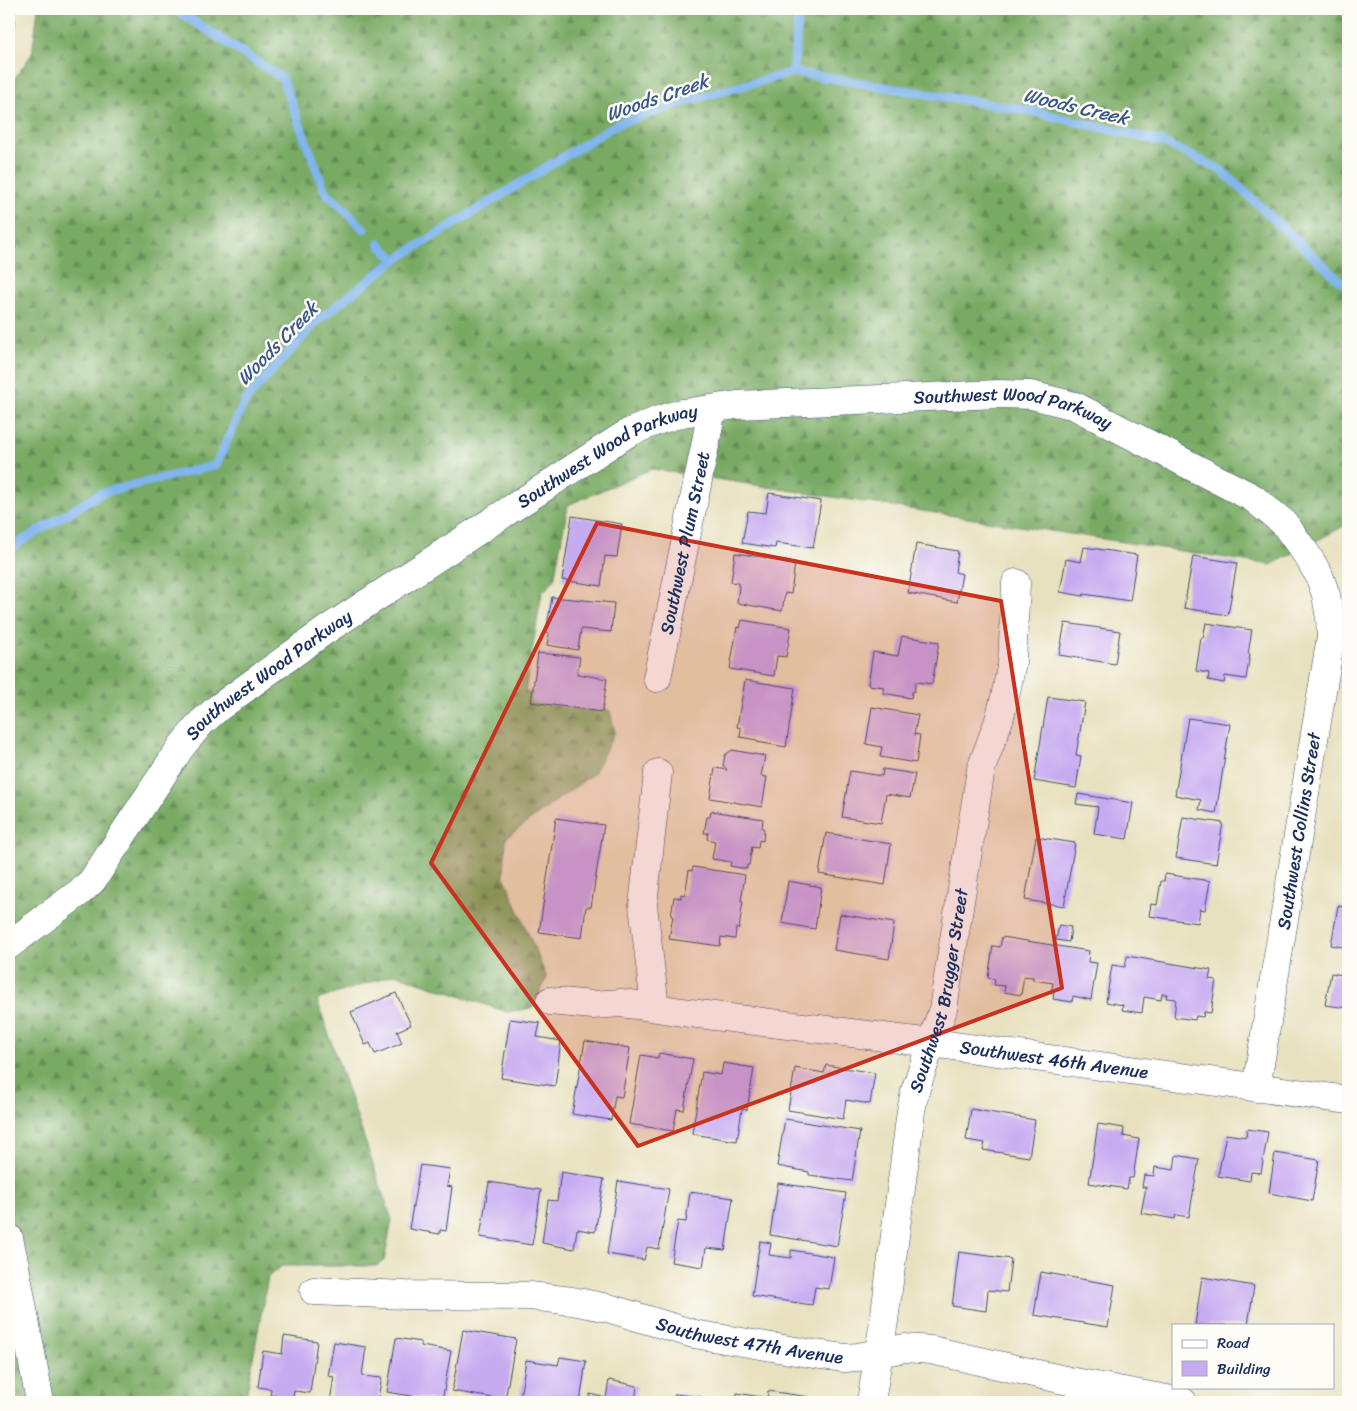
<svg xmlns="http://www.w3.org/2000/svg" width="1357" height="1411" font-family="Sriracha,sans-serif">
<defs>
<pattern id="forest-firs" width="22" height="20" patternUnits="userSpaceOnUse" patternTransform="scale(1.25)"><rect width="22" height="20" fill="#79aa64"/><path d="M5 1l3.5 6h-7zM16 11l3.5 6h-7z" fill="#628b56"/></pattern>
</defs>
<rect width="100%" height="100%" fill="#fdfcf7"/>
<filter id="ink" filterUnits="userSpaceOnUse"><feTurbulence type="fractalNoise" baseFrequency=".02" numOctaves="2"/><feDisplacementMap in="SourceGraphic" scale="10" xChannelSelector="R" yChannelSelector="G"/><feConvolveMatrix kernelMatrix="1 2 1 2 8 2 1 2 1" color-interpolation-filters="sRGB"/></filter>
<filter id="wash" filterUnits="userSpaceOnUse"><feTurbulence type="fractalNoise" baseFrequency=".0096" numOctaves="4" result="noise"/><feDisplacementMap in="SourceGraphic" scale="20" xChannelSelector="R" yChannelSelector="G"/><feGaussianBlur stdDeviation="1.12" result="paint"/><feColorMatrix in="noise" values="0 0 0 0 0 0 0 0 0 0 0 0 0 0 0 0 0 1.4 0 .05"/><feComposite in="paint" operator="in"/></filter>
<g filter="url(#wash)">
<rect width="100%" height="100%" fill="#e8e1bf"/>
<path fill="url(#forest-firs)" stroke="#4a6c61" d="M38,9H1348V524L1271,565L651,469L568,505L554,580L542,593L525,692L583,697L610,711L615,732L594,773L506,838L504,876L547,978L532,1008L507,1012L395,974L317,1000L392,1220L384,1261L376,1266H282L268,1277L245,1402H9V86L32,54Z"/>
<g fill="none" stroke-linecap="round" stroke-linejoin="round">
<g stroke="#80b5ee" stroke-width="9">
<path d="M174,9L282,78L325,191L364,229"/>
<path d="M793,72L799,9"/>
<path d="M379,244L395,260"/>
<path d="M9,549L101,493L216,465L245,401L317,321L395,260L617,124L687,101L793,72L1031,111L1162,142L1221,170L1338,279L1348,286"/>
</g>
</g>
<g id="blocks">
<g fill="#c7abf1">
<path d="M9,18L15,19L10,49H9Z"/>
<path d="M769,493L821,501L813,548L776,543L775,548L742,543L748,511L766,513Z"/>
<path d="M572,516L622,524L617,557L605,556L601,586L562,580Z"/>
<path d="M916,544L958,551L955,572L962,574L957,602L908,593Z"/>
<path d="M1084,547L1137,555L1130,601L1084,594L1083,596L1060,592L1066,559L1081,562Z"/>
<path d="M735,553L795,562L791,594L785,593L782,611L737,603L739,586H738V583L731,582Z"/>
<path d="M1193,556L1237,563L1228,615L1184,608Z"/>
<path d="M552,597L614,603L611,632L581,629L578,650L547,645L549,633L546,632Z"/>
<path d="M742,620L791,628L786,657L777,656L774,676L730,669L737,627L740,628Z"/>
<path d="M1065,623L1120,631L1115,664L1059,655Z"/>
<path d="M1206,623L1252,630L1248,654H1250L1246,679L1225,676L1224,683L1208,680L1209,673L1196,671L1201,638H1203Z"/>
<path d="M902,636L939,642L932,684L916,682L914,692H912L911,698L883,693L884,687L868,685L873,652L898,656Z"/>
<path d="M538,653L580,657L577,674L607,679L602,712L531,702Z"/>
<path d="M745,680L795,688L786,747L757,742V740L740,737L741,728L737,727Z"/>
<path d="M1048,697L1085,702L1076,755L1081,756L1076,788L1034,781Z"/>
<path d="M872,707L918,715L914,734L920,735L916,763L880,757L882,747L866,744Z"/>
<path d="M1188,718L1230,724L1216,813L1199,810L1201,800L1175,795Z"/>
<path d="M732,750L765,756L761,776L767,777L762,807L710,798L715,768L727,770L723,765L725,755Z"/>
<path d="M883,769L915,774L910,798L886,794L881,823L842,817L850,771L882,776Z"/>
<path d="M1347,785H1348V804L1344,803Z"/>
<path d="M1078,794L1133,803L1127,839L1094,834L1098,807L1076,804Z"/>
<path d="M711,811L763,819L762,828L764,829L763,841L759,840L758,848L752,847L749,865H747V869L730,866L731,862L712,859L715,841L707,839L708,833H704L707,817H710Z"/>
<path d="M1183,817L1223,823L1216,864L1176,858Z"/>
<path d="M556,818L604,825L591,907H586L582,938L539,932Z"/>
<path d="M826,833L891,844L885,885L819,874Z"/>
<path d="M1036,837L1075,843L1064,906L1025,900Z"/>
<path d="M693,867L745,875L741,901H743L739,929L736,928L735,939L721,937L720,946L669,939L673,916H671L674,897L681,898V894L685,895L689,870L692,871Z"/>
<path d="M1165,874L1210,881L1205,910L1200,909L1198,923L1149,916L1151,904L1157,905L1161,881H1164Z"/>
<path d="M788,881L821,887L815,929L782,923Z"/>
<path d="M1338,906L1348,908V948L1331,945Z"/>
<path d="M840,914L894,923L889,959L834,950Z"/>
<path d="M1059,925L1071,927L1069,942L1056,940Z"/>
<path d="M1002,937L1089,951L1088,962L1097,963L1091,1000L1073,996L1072,1002L1053,999L1054,993H1051L1053,983L1033,980V977L1024,976L1021,995L1004,992L1005,986L994,985L995,979L988,978L993,946L1000,947Z"/>
<path d="M1127,956L1211,970L1209,979L1216,980L1211,1013L1204,1012L1203,1017L1196,1016L1195,1020L1174,1017L1176,999L1166,998L1167,994H1162L1161,1000L1144,997L1142,1013L1122,1010L1123,1005L1106,1002L1112,965L1125,967Z"/>
<path d="M1331,973L1348,976V1008L1325,1005Z"/>
<path d="M396,993L411,1025L397,1031L402,1043L375,1054L370,1043L365,1045L351,1012Z"/>
<path d="M510,1019L540,1023L537,1037L561,1041L555,1086L501,1078Z"/>
<path d="M585,1041L630,1048L622,1097L615,1096L611,1120L572,1114Z"/>
<path d="M659,1053L693,1059L684,1110L677,1109L673,1131L629,1124L641,1055L658,1058Z"/>
<path d="M723,1063L754,1068L747,1110L742,1109L737,1141L692,1134L702,1072L721,1075Z"/>
<path d="M826,1065L875,1073L870,1104L846,1100L843,1119L788,1110L795,1068L824,1073Z"/>
<path d="M971,1109L1035,1120L1029,1157L983,1150L985,1143L966,1140Z"/>
<path d="M785,1119L860,1131L852,1181L809,1175V1172L777,1166Z"/>
<path d="M1098,1124L1124,1128L1123,1136L1139,1139L1133,1178H1129L1127,1189L1089,1183Z"/>
<path d="M1247,1129L1268,1132L1261,1173L1251,1172L1250,1181L1218,1176L1226,1134L1246,1137Z"/>
<path d="M1275,1153L1319,1160L1312,1201L1269,1193Z"/>
<path d="M1176,1155L1199,1159L1189,1217L1176,1215L1175,1219L1141,1213L1146,1187H1142L1144,1175L1154,1176L1155,1167L1174,1170Z"/>
<path d="M420,1165L450,1169L447,1186L452,1187L446,1231L440,1230V1234L409,1229Z"/>
<path d="M561,1172L604,1179L595,1232L577,1229L574,1249L542,1243L548,1200L557,1201Z"/>
<path d="M618,1181L669,1189L659,1249L647,1247L644,1260L607,1254Z"/>
<path d="M489,1182L541,1190L532,1245L480,1237Z"/>
<path d="M778,1183L846,1193L837,1246L770,1235Z"/>
<path d="M690,1192L733,1198L725,1250L706,1248L703,1267L671,1262L678,1221L686,1222Z"/>
<path d="M760,1241L771,1243L769,1255L791,1258V1250L834,1257L829,1289L815,1287L812,1305L752,1296Z"/>
<path d="M959,1252L1011,1259L1007,1292L988,1290L986,1311L952,1306Z"/>
<path d="M1041,1272L1115,1285L1108,1327L1034,1315Z"/>
<path d="M1202,1277L1254,1286L1248,1325H1195Z"/>
<path d="M463,1330L516,1339L505,1400L452,1391Z"/>
<path d="M284,1336L317,1341L310,1393L294,1391L293,1399L270,1395L271,1389L258,1387L263,1351L282,1354Z"/>
<path d="M396,1338L421,1342V1346L451,1351L442,1401L387,1392Z"/>
<path d="M334,1342L366,1347L362,1376L382,1378L377,1402H330L334,1377L328,1376Z"/>
<path d="M560,1357L586,1361L580,1402H546L520,1398L526,1360L558,1365Z"/>
<path d="M609,1380L637,1386L635,1402H589L590,1394L606,1398Z"/>
<path d="M768,1391L810,1397L809,1402H735L737,1393L767,1398Z"/>
<path d="M675,1394L701,1397V1402H674Z"/>
</g>
</g>
</g>
<g filter="url(#ink)">
<use href="#blocks" fill-opacity="0" stroke="#3a4a6d" stroke-width="1"/>
<g fill="none" stroke-linecap="round" stroke-linejoin="round">
<defs>
<g id="minor">
<path id="s1" d="M657,678L705,446L712,409"/>
<path id="s2" d="M9,945L80,892L92,881L181,747L201,723L218,708L326,630L592,456L628,433L659,420L682,413L737,405L999,394L1031,395L1075,406L1253,498L1284,523L1307,555L1319,575L1326,595L1330,618L1331,637L1256,1088"/>
<path id="s3" d="M550,1001L593,1005L621,1003L637,1005L682,1012L932,1043L1348,1100"/>
<path d="M655,1007L643,905L658,773"/>
<path d="M9,1238L15,1266L40,1402"/>
<path id="s4" d="M314,1291L405,1295L530,1296L572,1301L608,1308L694,1334L814,1354L845,1358L858,1357L905,1348L931,1350L1069,1381L1183,1402"/>
<path id="s5" d="M871,1402L884,1321L911,1111L915,1091L943,1009L981,769L999,720L1005,697L1012,662L1016,583"/>
</g>
</defs>
<use href="#minor" stroke="#3a4a6d" stroke-width="29"/>
<use href="#minor" stroke="#fff" stroke-width="28"/>
</g>
</g>
<path fill="#c8321e" fill-opacity="0.2" stroke="#c8321e" stroke-width="4" stroke-linejoin="round" d="M597,523L1001,601L1062,988L638,1146L431,863Z"/>
<g text-anchor="middle" stroke-width="5" stroke-linejoin="round" paint-order="stroke">
<g font-size="18" fill="#1b2f5e" stroke="#fdfcf7">
<text dy="6" stroke="none"><textPath href="#s2" startOffset="1205">Southwest Wood Parkway</textPath></text>
<text dy="6" stroke="none"><textPath href="#s2" startOffset="785">Southwest Wood Parkway</textPath></text>
<text dy="6" stroke="none"><textPath href="#s1" startOffset="138">Southwest Plum Street</textPath></text>
<text dy="6" stroke="none"><textPath href="#s2" startOffset="380">Southwest Wood Parkway</textPath></text>
<text transform="translate(1299 831) rotate(-81)" y="6">Southwest Collins Street</text>
<text dy="6" stroke="none"><textPath href="#s5" startOffset="418">Southwest Brugger Street</textPath></text>
<text dy="6" stroke="none"><textPath href="#s3" startOffset="508">Southwest 46th Avenue</textPath></text>
<text dy="6" stroke="none"><textPath href="#s4" startOffset="441">Southwest 47th Avenue</textPath></text>
</g>
<g font-size="19" font-style="italic" fill="#395789" stroke="#fdfcf7">
<text transform="translate(657 97) rotate(-19)" y="7">Woods Creek</text>
<text transform="translate(1076 106) rotate(13)" y="7">Woods Creek</text>
<text transform="translate(277 343) rotate(-46)" y="7">Woods Creek</text>
</g>
</g>
<rect width="1357" height="1411" fill="none" stroke="#fdfcf7" stroke-width="30"/>
<rect x="1172" y="1324" width="162" height="65" fill="#fdfcf7" stroke="#a3aaba"/>
<rect x="1182" y="1340" width="25" height="8" fill="#ffffff" stroke="#a3aaba"/>
<text x="1217" y="1348" font-size="15" fill="#1b2f5e">Road</text>
<rect x="1182" y="1361" width="25" height="15" fill="#c7abf1" stroke="#a3aaba"/>
<text x="1217" y="1374" font-size="15" fill="#1b2f5e">Building</text>
</svg>
